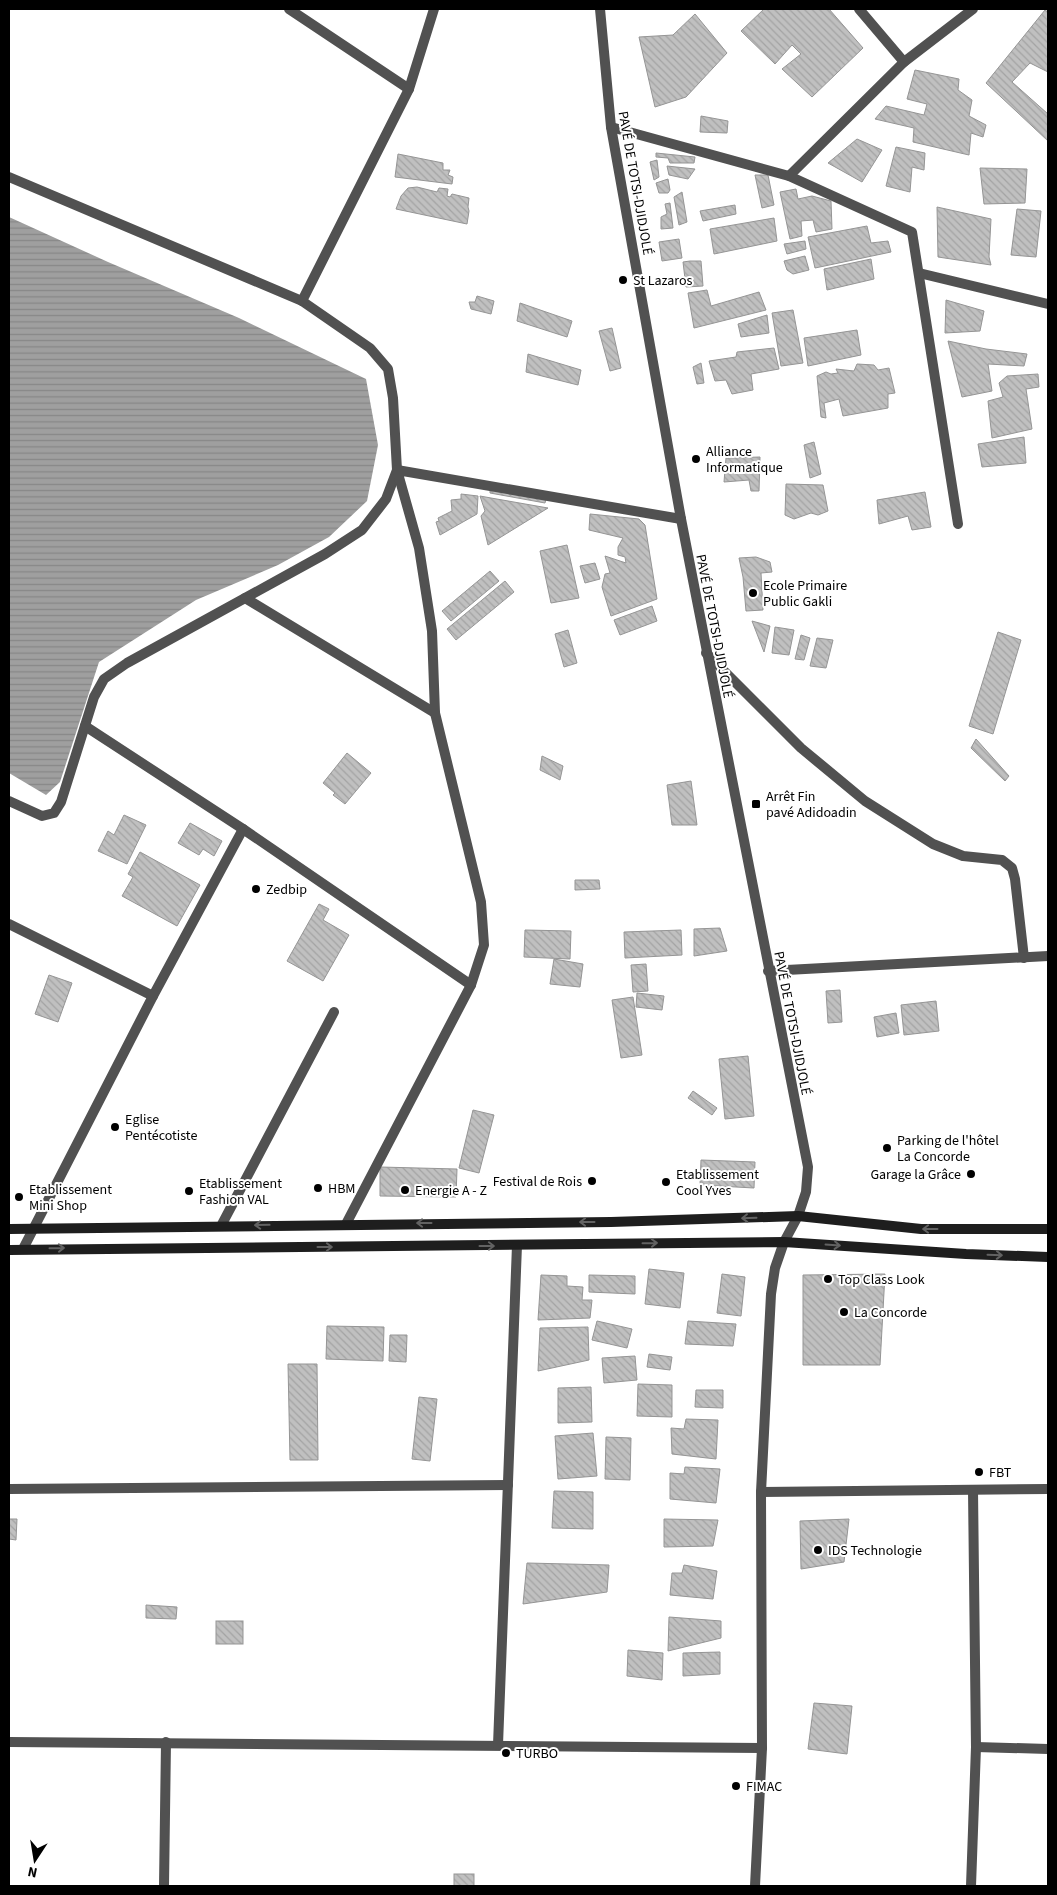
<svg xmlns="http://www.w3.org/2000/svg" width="1057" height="1895" font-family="'Source Sans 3',sans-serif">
<defs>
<pattern id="water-rules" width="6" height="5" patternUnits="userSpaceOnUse" patternTransform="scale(1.25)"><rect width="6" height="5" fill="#9f9f9f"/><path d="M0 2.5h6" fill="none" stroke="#878787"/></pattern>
<pattern id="building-back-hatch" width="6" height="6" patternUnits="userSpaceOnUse" patternTransform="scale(1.25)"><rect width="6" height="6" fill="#c0c0c0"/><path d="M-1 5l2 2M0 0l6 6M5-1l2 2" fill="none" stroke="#a3a3a3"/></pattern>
</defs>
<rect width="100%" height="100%" fill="#fff"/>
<path fill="url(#water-rules)" d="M9,217L108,262L239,318L366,379L378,445L367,501L329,537L278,565L196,600L99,662L60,782L46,795L9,773Z"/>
<g fill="url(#building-back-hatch)" stroke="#959595">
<path d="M764,9H829L863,48L812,97L782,69L801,54L792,45L775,64L741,31Z"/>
<path d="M1045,10L1048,12V72L1030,63L1012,82L1048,114V141L986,83Z"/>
<path d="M695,14L727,53L686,97L655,107L639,37L673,35Z"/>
<path d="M915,70L959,79L958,90L972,100L969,116L986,125L983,137L971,133L969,155L913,142L914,128L875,119L886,106L924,115L927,104L907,99Z"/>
<path d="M701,116L728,121L727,133L700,132Z"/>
<path d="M857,139L882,150L862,182L828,163Z"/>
<path d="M896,147L925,153L924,170L912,167L910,192L886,186Z"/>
<path d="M656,153L695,157L694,163H670L668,158L656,157Z"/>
<path d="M398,154L443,163V170H450L448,175L453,177L452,184L395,177Z"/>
<path d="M657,160L659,177L654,180L650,162Z"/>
<path d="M667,166L695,169L688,179L669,175Z"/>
<path d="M980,168L1027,169L1025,203L984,204Z"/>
<path d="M755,175H768L774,205L762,208Z"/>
<path d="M668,179L670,190L668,193H659L656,183Z"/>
<path d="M417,187L437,192L439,188L448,189L447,196L450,197L452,194L469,198L468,207L469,211L467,224L396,209L401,196L408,188Z"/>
<path d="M796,189L798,199L812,196L831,201L832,229L816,232L813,220L801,221L802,236L790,239L780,192Z"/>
<path d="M682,192L687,222L679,225L674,197Z"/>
<path d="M670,203L673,228L661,229V217L667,214L665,204Z"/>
<path d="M735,205L736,214L703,221L700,211Z"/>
<path d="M937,207L991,219L989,257L991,265L938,257Z"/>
<path d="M1017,209L1041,211L1036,257L1011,255Z"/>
<path d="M774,218L777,241L714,254L710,229Z"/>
<path d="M867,226L871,243L888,241L891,252L815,268L808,237Z"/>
<path d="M679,239L682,258L662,261L659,242Z"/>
<path d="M805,241L806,249L787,254L784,244Z"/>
<path d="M805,256L809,270L793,274L787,270L784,261Z"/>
<path d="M871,259L874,279L827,290L824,269Z"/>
<path d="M690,261H701L703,286L686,287L683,262Z"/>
<path d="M707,290L711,306L759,292L766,310L694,328L688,293Z"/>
<path d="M477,296L494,301L491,314L471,309L469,302H475Z"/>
<path d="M946,300L984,311L980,331L945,333Z"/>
<path d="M520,303L572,321L567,337L517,321Z"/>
<path d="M793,310L803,363L781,366L772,313Z"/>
<path d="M767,315L769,333L741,337L738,324Z"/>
<path d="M612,328L621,368L610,371L599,331Z"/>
<path d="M857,330L861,355L808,366L804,338Z"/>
<path d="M948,341L986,349L1027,354L1024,366L988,364L992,391L962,397Z"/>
<path d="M774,348L779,369L751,374L753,390L732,394L726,380L715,381L709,361L736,357L737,352Z"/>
<path d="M528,354L581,370L578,385L526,372Z"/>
<path d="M701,363L704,383L697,384L693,367Z"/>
<path d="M857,364L874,365L878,370L889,368L895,393L888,394V408L843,416L839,399L824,403L826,418L821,417L817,376L826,372L831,374L838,373L836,369L854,371Z"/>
<path d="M1038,374L1039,387L1026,389L1032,429L992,438L988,401L1003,397L999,383L1007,376Z"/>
<path d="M1024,437L1026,463L982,467L978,444Z"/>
<path d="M814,442L821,474L810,478L804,445Z"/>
<path d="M760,457L759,491H751L749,480L724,482L726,458Z"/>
<path d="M786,484L823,485L828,511L818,515L811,513L794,519L785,515Z"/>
<path d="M490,488L546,499L545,503L490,493Z"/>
<path d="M925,492L931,527L912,530L908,516L879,524L877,500Z"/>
<path d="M461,494L478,496L477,514L440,535L436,522L439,521L438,518L452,511L451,500L461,499Z"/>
<path d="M480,496L491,498L548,508L488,545L481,516L485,511Z"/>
<path d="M590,514L639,519L645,525L657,599L611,616L602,587L605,574L610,573L605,556L626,563L625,557L618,555V547L623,538L589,530Z"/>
<path d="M567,545L579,598L551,603L540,551Z"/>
<path d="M756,557L770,562L772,572L761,573L763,610L746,611L743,577L739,558Z"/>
<path d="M595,563L600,579L585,583L580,566Z"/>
<path d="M490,571L499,581L451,621L442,611Z"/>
<path d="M505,581L514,592L456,640L447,629Z"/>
<path d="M652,606L657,621L620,635L614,620Z"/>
<path d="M752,621L770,626L764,652Z"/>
<path d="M775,627L794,630L789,655L772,653Z"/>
<path d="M568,630L577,663L564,667L555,634Z"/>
<path d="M998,632L1021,640L993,734L969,726Z"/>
<path d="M801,635L810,638L804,660L795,659Z"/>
<path d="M817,638L833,640L826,668L810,666Z"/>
<path d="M976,739L1009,776L1005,781L971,748Z"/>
<path d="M347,753L371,773L345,804L333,795L335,793L323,783Z"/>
<path d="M542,756L563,766L560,780L540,770Z"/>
<path d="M691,781L697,825H672L667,785Z"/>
<path d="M124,815L146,825L127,864L98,851L108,831L114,835Z"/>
<path d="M190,823L222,841L214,856L203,849L199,855L178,843Z"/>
<path d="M140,852L200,885L177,926L122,896L133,877L128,874Z"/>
<path d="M575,880H599L600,889L575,890Z"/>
<path d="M319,904L329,909L323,920L349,935L323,981L287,961Z"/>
<path d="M720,928L727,951L694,956V929Z"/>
<path d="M525,930L571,931L570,959L524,957Z"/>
<path d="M681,930L682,955L625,958L624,932Z"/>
<path d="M554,959L583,964L580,987L550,984Z"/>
<path d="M646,964L648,991L633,992L631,965Z"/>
<path d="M49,975L72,983L58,1022L35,1014Z"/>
<path d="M840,990L842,1022L828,1023L826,991Z"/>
<path d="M637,993L664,996L662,1010L636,1007Z"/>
<path d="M633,997L642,1055L621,1058L612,1000Z"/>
<path d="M936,1001L939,1031L904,1035L901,1005Z"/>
<path d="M896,1013L899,1033L877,1037L874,1017Z"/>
<path d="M748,1056L754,1116L725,1119L719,1059Z"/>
<path d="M693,1091L717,1108L712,1115L688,1098Z"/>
<path d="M473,1110L494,1115L479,1173L459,1168Z"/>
<path d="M701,1160L755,1162L754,1188L700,1185Z"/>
<path d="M380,1167L457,1169L456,1197L380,1196Z"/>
<path d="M649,1269L684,1273L680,1308L645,1304Z"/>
<path d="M722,1274L745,1277L741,1316L717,1313Z"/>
<path d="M885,1274L880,1365H803V1275Z"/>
<path d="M541,1275L567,1276V1286L583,1287L582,1300H592L590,1318L538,1320Z"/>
<path d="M589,1275L635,1276V1294L589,1292Z"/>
<path d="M597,1321L632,1329L627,1348L592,1340Z"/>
<path d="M688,1321L736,1324L733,1346L685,1344Z"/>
<path d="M327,1326L384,1327L383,1361L326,1359Z"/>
<path d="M588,1327L589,1360L538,1371L540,1328Z"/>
<path d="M390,1335H407L406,1362L389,1361Z"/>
<path d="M649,1354L672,1357L670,1370L647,1367Z"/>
<path d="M635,1356L637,1380L604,1383L602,1358Z"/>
<path d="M288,1364H317L318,1460H290Z"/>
<path d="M638,1384L672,1385V1417L637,1416Z"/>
<path d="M591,1387L592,1422L558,1423V1388Z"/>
<path d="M696,1390H723V1408L695,1407Z"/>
<path d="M419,1397L437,1399L430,1461L412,1459Z"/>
<path d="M686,1419L718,1420L716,1459L672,1454L671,1428L684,1429Z"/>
<path d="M593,1433L597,1476L558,1479L555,1436Z"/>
<path d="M606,1437L631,1438L630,1480L605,1479Z"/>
<path d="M685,1467L720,1469L716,1503L670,1499V1473L684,1474Z"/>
<path d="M554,1491L593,1492V1529L552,1528Z"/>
<path d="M9,1519H17L16,1540L9,1539Z"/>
<path d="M664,1519L718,1520L713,1546L664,1547Z"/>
<path d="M849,1519L844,1562L801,1569L800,1521Z"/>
<path d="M527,1563L609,1565L607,1592L523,1604Z"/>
<path d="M684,1565L717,1571L713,1599L670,1595L672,1573H682Z"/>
<path d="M146,1605L177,1607L176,1619L146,1618Z"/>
<path d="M669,1617L721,1621V1638L668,1651Z"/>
<rect x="216" y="1621" width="27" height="23"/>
<path d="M628,1650L663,1653L662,1680L627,1676Z"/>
<path d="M720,1652V1674L683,1676V1653Z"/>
<path d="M814,1703L852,1706L847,1754L808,1749Z"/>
<rect x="454" y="1874" width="20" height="12"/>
</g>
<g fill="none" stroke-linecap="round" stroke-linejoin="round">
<g stroke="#515151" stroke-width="10">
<path d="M289,9L409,89"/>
<path d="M859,9L904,62"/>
<path d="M611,127L789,176L912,232L958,524"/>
<path d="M789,176L904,62L973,9"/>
<path d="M9,177L302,301L370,348L388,369L393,398L397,470L386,499L362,530L325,554L127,663L104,679L94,697L61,802L54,813L42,816L9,801"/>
<path d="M919,273L1048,304"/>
<path d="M302,301L409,89L434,9"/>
<path d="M245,598L435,713"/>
<path d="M706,653L801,748L865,801L933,844L963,856L1002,860L1012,868L1015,879L1024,958"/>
<path d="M85,726L243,829L471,985"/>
<path d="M9,924L153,996"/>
<path d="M768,971L1048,956"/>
<path d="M346,1224L471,985L484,945L481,902L435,713L432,631L419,548L397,470L681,519"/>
<path d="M221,1226L334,1012"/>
<path d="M23,1249L153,996L243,829"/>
<path d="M9,1489L508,1485"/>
<path d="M761,1492L1048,1489"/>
<path d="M9,1742L762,1748"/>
<path d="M498,1745L517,1245"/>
<path d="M976,1747L1048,1749"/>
<path d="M164,1886L166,1742"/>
<path d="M971,1886L976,1747L973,1490"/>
</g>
<path stroke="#515151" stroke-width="10" d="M600,9L611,127L681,519L808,1167L806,1192L798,1216L784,1242L775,1268L771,1294L761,1492L762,1748L755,1886"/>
<g stroke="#1e1e1e" stroke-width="10">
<path d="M9,1229L611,1222L798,1216L921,1229H1048"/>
<path d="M9,1250L784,1242L966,1254L1048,1257"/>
</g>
</g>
<defs><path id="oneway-shaft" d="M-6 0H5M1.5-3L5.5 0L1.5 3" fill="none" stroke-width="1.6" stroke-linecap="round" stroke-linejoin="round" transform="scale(1.25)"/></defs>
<g stroke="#626262">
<use href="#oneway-shaft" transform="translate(749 1218) rotate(178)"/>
<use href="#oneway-shaft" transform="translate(587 1222) rotate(180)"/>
<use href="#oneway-shaft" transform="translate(424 1223) rotate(180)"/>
<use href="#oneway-shaft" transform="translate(262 1225) rotate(179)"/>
<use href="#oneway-shaft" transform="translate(930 1229) rotate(-180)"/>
<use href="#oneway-shaft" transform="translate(650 1243) rotate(-1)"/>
<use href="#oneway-shaft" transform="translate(833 1245) rotate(4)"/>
<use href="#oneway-shaft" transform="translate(487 1246)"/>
<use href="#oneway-shaft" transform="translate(325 1247)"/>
<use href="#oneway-shaft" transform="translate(57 1248) rotate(-1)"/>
<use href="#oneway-shaft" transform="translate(995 1255) rotate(2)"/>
</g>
<g fill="#000" stroke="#fff" stroke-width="2">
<circle cx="623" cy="280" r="5"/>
<circle cx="696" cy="459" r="5"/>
<circle cx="753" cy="593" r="5"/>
<rect x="751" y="799" width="10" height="10" rx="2.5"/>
<circle cx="256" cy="889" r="5"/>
<circle cx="115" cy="1127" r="5"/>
<circle cx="887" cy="1148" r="5"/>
<circle cx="971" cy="1174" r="5"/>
<circle cx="592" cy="1181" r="5"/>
<circle cx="666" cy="1182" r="5"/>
<circle cx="318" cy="1188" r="5"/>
<circle cx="405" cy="1190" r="5"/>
<circle cx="189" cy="1191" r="5"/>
<circle cx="19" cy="1197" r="5"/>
<circle cx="828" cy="1279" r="5"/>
<circle cx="844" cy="1312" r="5"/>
<circle cx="979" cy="1472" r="5"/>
<circle cx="818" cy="1550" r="5"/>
<circle cx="506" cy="1753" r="5"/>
<circle cx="736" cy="1786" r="5"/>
</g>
<g text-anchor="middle" stroke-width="4" stroke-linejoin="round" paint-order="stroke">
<g font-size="14" fill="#000" stroke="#fff">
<text transform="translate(636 183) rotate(80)" y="5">PAVÉ DE TOTSI-DJIDJOLÉ</text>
<text transform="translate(715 626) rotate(79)" y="5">PAVÉ DE TOTSI-DJIDJOLÉ</text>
<text transform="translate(793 1023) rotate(79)" y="5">PAVÉ DE TOTSI-DJIDJOLÉ</text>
</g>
<g font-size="14" fill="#000" stroke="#fff" text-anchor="start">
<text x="633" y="285">St Lazaros</text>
<text x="706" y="456">Alliance<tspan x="706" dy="16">Informatique</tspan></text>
<text x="763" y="590">Ecole Primaire<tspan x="763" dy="16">Public Gakli</tspan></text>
<text x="766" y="801">Arrêt Fin<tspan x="766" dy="16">pavé Adidoadin</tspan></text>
<text x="266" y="894">Zedbip</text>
<text x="125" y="1124">Eglise<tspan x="125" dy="16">Pentécotiste</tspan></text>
<text x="897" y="1145">Parking de l'hôtel<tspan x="897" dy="16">La Concorde</tspan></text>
<text x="676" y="1179">Etablissement<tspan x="676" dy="16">Cool Yves</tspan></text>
<text x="961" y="1179" text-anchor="end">Garage la Grâce</text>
<text x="582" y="1186" text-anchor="end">Festival de Rois</text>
<text x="199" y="1188">Etablissement<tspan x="199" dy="16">Fashion VAL</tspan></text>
<text x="328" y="1193">HBM</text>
<text x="29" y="1194">Etablissement<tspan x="29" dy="16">Mini Shop</tspan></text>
<text x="415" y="1195">Energie A - Z</text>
<text x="838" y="1284">Top Class Look</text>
<text x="854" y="1317">La Concorde</text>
<text x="989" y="1477">FBT</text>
<text x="828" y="1555">IDS Technologie</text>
<text x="516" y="1758">TURBO</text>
<text x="746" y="1791">FIMAC</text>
</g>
</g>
<rect width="1057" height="1895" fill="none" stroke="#000000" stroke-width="20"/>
<g transform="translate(35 1860) rotate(192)" stroke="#ffffff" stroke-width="4" paint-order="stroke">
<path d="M0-4L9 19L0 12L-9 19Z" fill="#000000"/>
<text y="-8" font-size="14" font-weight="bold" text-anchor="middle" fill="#000000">N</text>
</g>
</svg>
